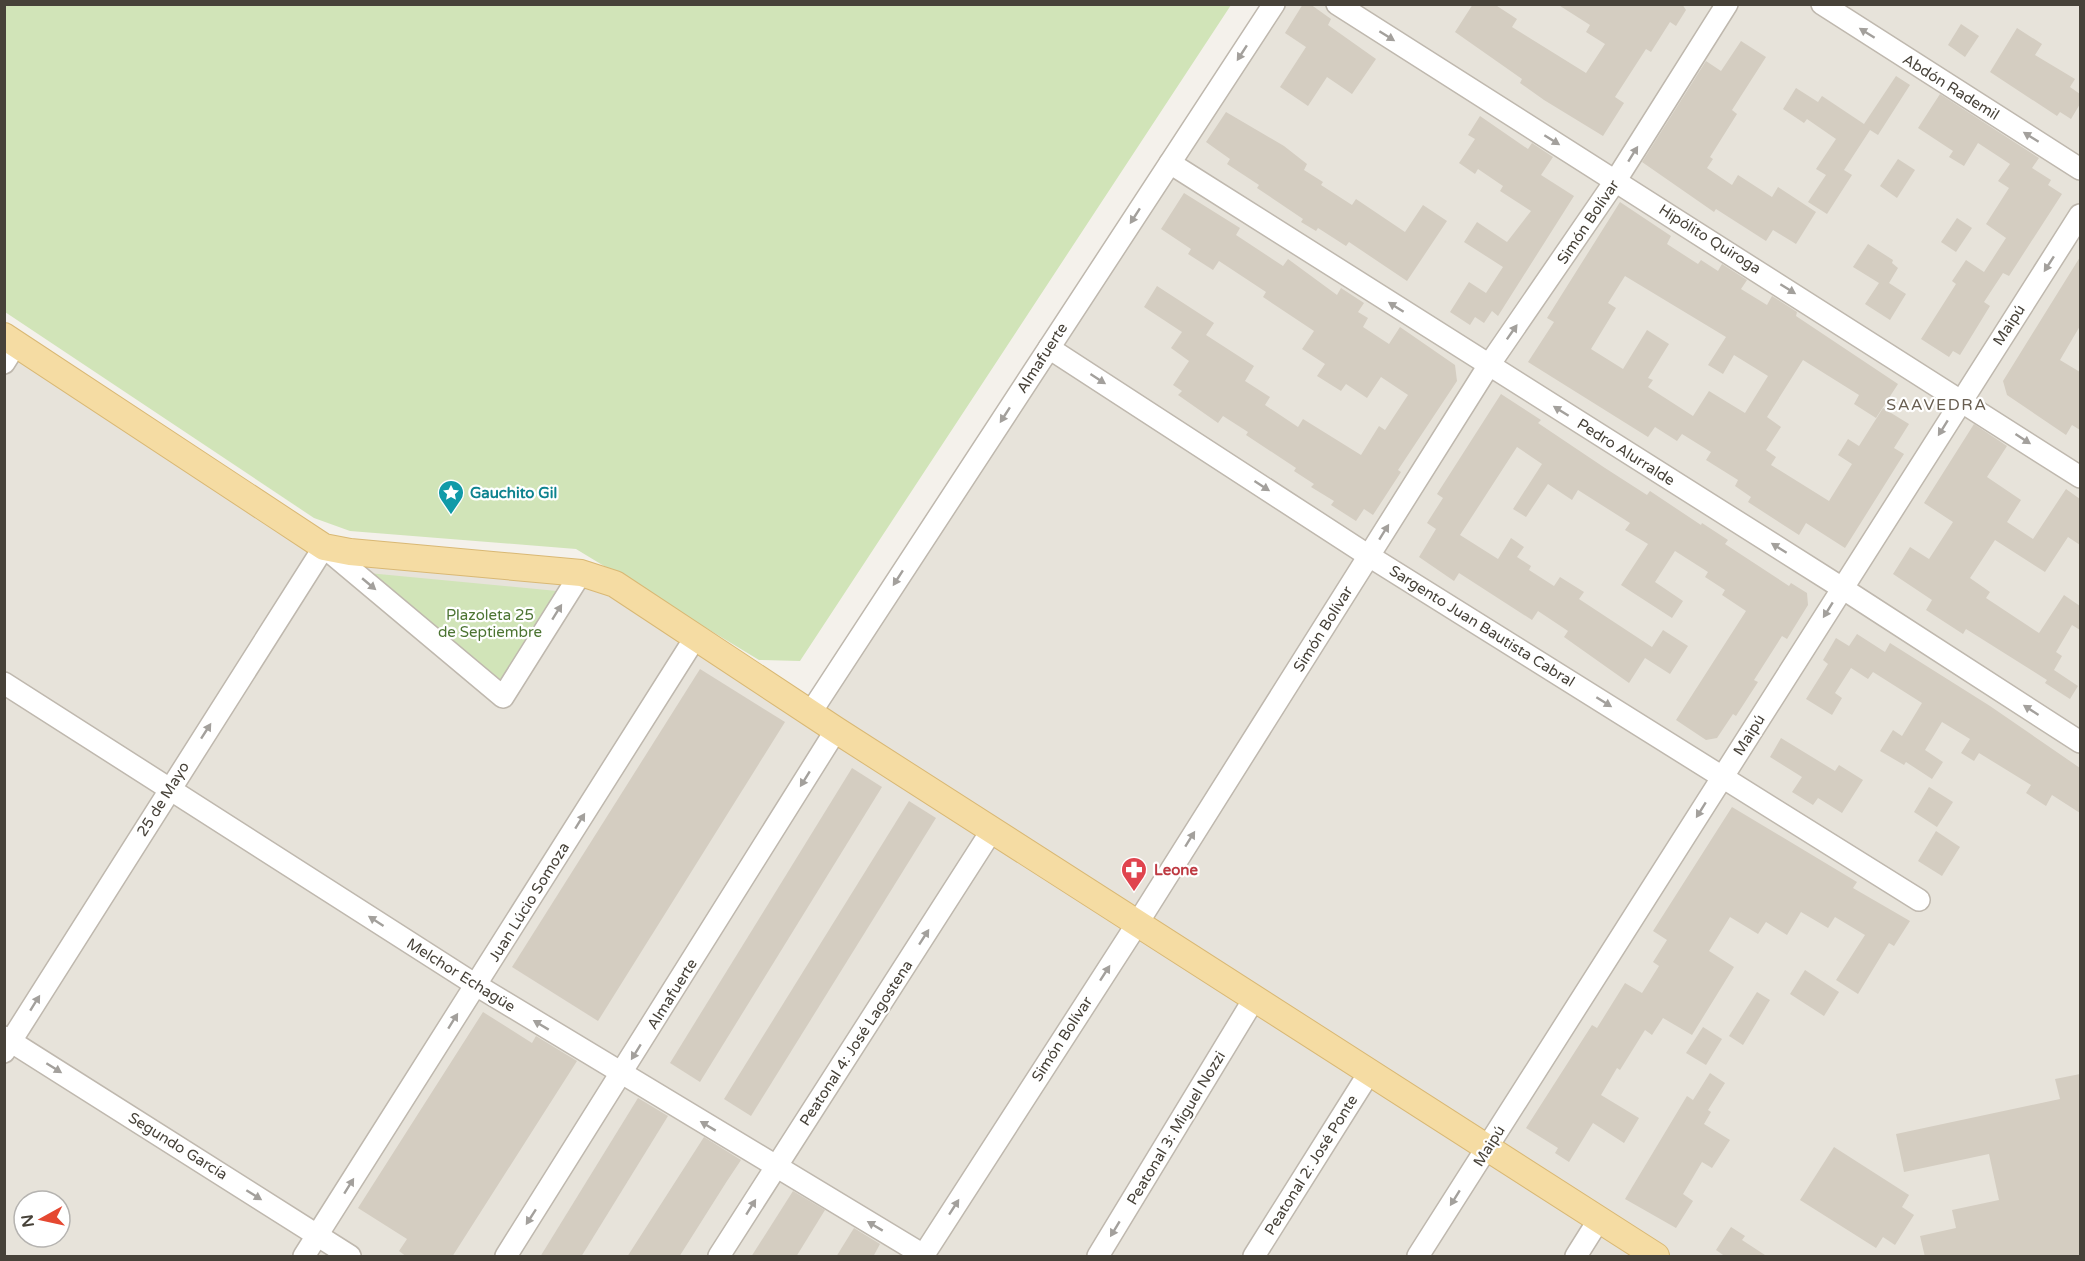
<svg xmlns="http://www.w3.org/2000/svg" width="2085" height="1261" font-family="'Varela Round',sans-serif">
<rect width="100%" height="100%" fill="#f4f1eb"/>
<path fill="#e7e3da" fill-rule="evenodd" d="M1274,5H2080V1256H5L4,336L305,537L581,573L811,712ZM24,1201H60V1237H24Z"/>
<g fill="#d1e4b8">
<path d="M4,5H1231L800,661L759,660L576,549L350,531L314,518L5,312Z"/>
<path d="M347,571L557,591L502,681Z"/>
</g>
<g fill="#d4cdc1" fill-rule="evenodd">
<path d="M1303,4H1310L1331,19L1328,25L1376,59L1352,94L1327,77L1308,106L1280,87L1306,47L1285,33Z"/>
<path d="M1473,4H1494L1517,19L1512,27L1586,73L1605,44L1586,32L1590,25L1557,4H1682L1686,10L1676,26L1670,22L1651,52L1646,49L1615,97L1624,103L1603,136L1544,100L1520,83L1522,79L1455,32Z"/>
<path d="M1961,24L1979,36L1965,57L1948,45Z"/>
<path d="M2017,28L2042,44L2035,55L2075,79L2070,87L2080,94V104L2071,119L2060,112L2057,116L1990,72Z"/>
<path d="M1741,41L1766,57L1732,110L1737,114L1710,157L1713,159L1707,168L1732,185L1738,175L1772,197L1778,187L1816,212L1796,244L1773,230L1766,241L1716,209L1714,212L1642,162L1706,61L1721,71Z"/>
<path d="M1896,76L1910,85L1878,135L1870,130L1844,170L1852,175L1827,214L1808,202L1826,175L1816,169L1836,139L1807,119L1804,123L1783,109L1796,88L1818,102L1822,96L1864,124Z"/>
<path d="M1940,94L2039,158L2032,168L2051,180L2048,185L2062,194L2009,276L2003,273L1984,302L1990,306L1960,355L1953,351L1949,357L1921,339L1956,284L1952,281L1966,260L1984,272L2006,238L1986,224L2009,188L1998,181L2010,164L1978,143L1964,166L1949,157L1953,151L1918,128Z"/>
<path d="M1226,112L1284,146L1307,164L1304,170L1323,182L1321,185L1352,205L1356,199L1405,232L1423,205L1447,221L1407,281L1349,242L1346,246L1318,228L1316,231L1301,222L1303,219L1257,188L1259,185L1227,164L1230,159L1206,142Z"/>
<path d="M1480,116L1528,149L1532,143L1553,157L1541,175L1574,196L1498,316L1492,311L1484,323L1475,317L1470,325L1450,312L1469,282L1486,293L1503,267L1464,242L1477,222L1507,242L1531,211L1500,191L1503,186L1478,169L1475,174L1459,163L1475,139L1468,135Z"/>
<path d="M1898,159L1915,170L1897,198L1880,186Z"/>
<path d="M1184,193L1240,228L1236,235L1283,266L1288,259L1337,295L1341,288L1364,303L1358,312L1368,318L1363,327L1389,344L1400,327L1455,365L1457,381L1398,470L1401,472L1373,515L1364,509L1356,521L1331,505L1334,501L1311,487L1314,484L1294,471L1296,468L1246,435L1248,432L1223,416L1218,423L1178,395L1182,391L1173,385L1189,361L1171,348L1182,332L1144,307L1157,286L1214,323L1206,335L1254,366L1245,381L1270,397L1265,405L1298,427L1303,419L1361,455L1379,426L1385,430L1408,395L1381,377L1367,398L1346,384L1341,391L1317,376L1325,364L1302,349L1314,331L1263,297L1266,292L1219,261L1213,270L1188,254L1191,249L1161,229Z"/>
<path d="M1620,202L1671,236L1667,244L1698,264L1701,260L1718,271L1722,264L1747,280L1741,289L1767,305L1772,296L1797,312L1796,316L1898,384L1876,418L1854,404L1859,395L1803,360L1767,417L1781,427L1766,450L1776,457L1771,465L1829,501L1852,464L1838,455L1848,439L1859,446L1883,408L1909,424L1894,448L1904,454L1845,548L1806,523L1799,535L1748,502L1751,497L1735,486L1738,480L1706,460L1711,452L1682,434L1677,441L1655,427L1648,437L1528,362L1554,322L1547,318ZM1625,276L1726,337L1708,365L1723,374L1734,355L1768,376L1745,413L1709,391L1693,416L1648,387L1653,380L1648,378L1669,344L1647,330L1623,369L1591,349L1616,308L1608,303Z"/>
<path d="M1957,218L1972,228L1956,252L1941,242Z"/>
<path d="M1868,244L1893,260L1892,263L1898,268L1889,283L1906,294L1890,320L1865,304L1879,283L1853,267Z"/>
<path d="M2080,257V326L2060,360L2080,372V430L2072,425L2066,435L2007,395L2003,381Z"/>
<path d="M1501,394L1541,420L1538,423L1605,468L1647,495L1650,491L1701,525L1702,523L1728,540L1725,544L1789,586L1791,583L1807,593L1808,605L1787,639L1782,636L1754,680L1758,682L1736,716L1733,714L1717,738L1706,740L1676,720L1746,611L1722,595L1725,590L1705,577L1708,572L1675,551L1655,582L1683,601L1672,618L1621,585L1648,544L1625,530L1630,523L1578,490L1572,500L1548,484L1526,517L1513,509L1542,464L1517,447L1460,535L1498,559L1511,538L1524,547L1517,557L1531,566L1529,570L1554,586L1560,577L1584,592L1579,599L1652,647L1663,630L1688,646L1670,674L1645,658L1629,683L1564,637L1568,631L1538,611L1532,620L1459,573L1454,581L1419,557L1436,529L1427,523L1443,498L1437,494Z"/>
<path d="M1974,424L2007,446L1987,477L2021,500L2007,522L2033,539L2066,489L2080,499V545L2068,537L2045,572L1995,540L1970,578L1990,592L1986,598L2039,633L2064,595L2080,606V630L2072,625L2056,652L2062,656L2054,670L2078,686L2070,699L2045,683L2047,680L1966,629L1963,634L1926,610L1932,600L1893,574L1910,547L1929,559L1953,522L1924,503Z"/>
<path d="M1857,634L1885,652L1890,643L1990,706L2080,768V813L2052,795L2046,806L2026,793L2031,785L1979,753L1974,761L1961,753L1970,739L1942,722L1925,750L1943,762L1932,779L1906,762L1904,765L1880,751L1893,730L1902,736L1922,703L1873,672L1868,679L1851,668L1835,693L1842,698L1832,715L1806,699L1828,664L1823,660L1836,638L1849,646Z"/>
<path d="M700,669L785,722L598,1021L512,967Z"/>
<path d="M1781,738L1835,771L1839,765L1863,780L1842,813L1818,798L1813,805L1792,792L1802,777L1770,757Z"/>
<path d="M852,768L882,787L700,1082L670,1063Z"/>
<path d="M1929,787L1953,802L1937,827L1914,812Z"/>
<path d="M909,801L936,818L751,1116L724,1099Z"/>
<path d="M1732,807L1857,882L1853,888L1910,921L1894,946L1889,943L1858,994L1836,980L1865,935L1835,917L1828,928L1801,912L1787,935L1766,922L1758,934L1730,917L1709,951L1734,967L1692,1035L1663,1018L1652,1035L1645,1030L1620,1070L1617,1068L1601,1095L1639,1118L1624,1143L1593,1123L1569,1162L1555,1153L1558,1148L1526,1128L1592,1025L1597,1028L1625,983L1642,993L1659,966L1653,962L1667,940L1653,931Z"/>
<path d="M1936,831L1960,847L1942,876L1918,861Z"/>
<path d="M1805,970L1839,992L1824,1016L1790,994Z"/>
<path d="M1757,992L1770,1000L1743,1045L1729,1036Z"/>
<path d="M483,1012L532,1043L536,1036L577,1061L452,1257H407L399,1251L407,1239L358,1208Z"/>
<path d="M1703,1027L1722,1039L1706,1065L1686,1053Z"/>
<path d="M1710,1073L1725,1083L1708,1110L1711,1112L1704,1124L1730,1140L1712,1168L1702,1162L1683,1194L1693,1201L1676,1228L1625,1199L1687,1096L1693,1100Z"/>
<path d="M2080,1074V1257H1925L1920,1236L1956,1228L1952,1210L1999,1200L1989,1154L1904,1172L1896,1134L2060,1099L2055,1079Z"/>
<path d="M638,1098L668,1116L581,1257H540Z"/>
<path d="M704,1137L741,1160L727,1181L679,1257H627Z"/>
<path d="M1834,1147L1909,1195L1902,1207L1914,1215L1895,1245L1883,1237L1876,1248L1800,1200Z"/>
<path d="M793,1191L825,1210L796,1257H751Z"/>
<path d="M1731,1227L1745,1236L1742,1240L1768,1257H1726L1716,1250Z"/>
<path d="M854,1228L880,1244L873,1257H836Z"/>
</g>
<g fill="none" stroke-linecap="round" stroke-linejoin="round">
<defs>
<g id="minor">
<path d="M1337,4L2080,477"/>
<path d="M1822,4L2080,169"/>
<path d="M1170,163L1842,588L2080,742"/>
<path d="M1049,348L1369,556L1919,900"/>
<path d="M4,363L16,344"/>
<path d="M4,683L476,985L925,1256"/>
<path d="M811,712L1274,4"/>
<path d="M4,1037L350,1256"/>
<path d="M4,1052L324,547L503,697L581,573"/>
<path d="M304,1256L695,638"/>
<path d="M506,1256L836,730"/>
<path d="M719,1256L992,830"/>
<path d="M923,1256L1137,924L1489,365L1616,180L1727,4"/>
<path d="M1098,1256L1254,999"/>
<path d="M1254,1256L1369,1073"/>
<path d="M1418,1256L2080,215"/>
<path d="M1576,1256L1598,1221"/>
</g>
<path id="major" d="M4,336L324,547L350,552L581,573L615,584L836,730L1656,1256"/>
</defs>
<use href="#minor" stroke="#bfb8ae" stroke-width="24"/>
<use href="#major" stroke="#d9b874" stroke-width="28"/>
<use href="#minor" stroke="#fff" stroke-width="21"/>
<use href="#major" stroke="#f5dca3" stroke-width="26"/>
</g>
<defs><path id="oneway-solid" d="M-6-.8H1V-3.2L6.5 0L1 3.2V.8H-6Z" transform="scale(1.5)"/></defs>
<g fill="#a3a09c">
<use href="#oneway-solid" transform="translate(1867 33) rotate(-148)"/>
<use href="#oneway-solid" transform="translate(1387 36) rotate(32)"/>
<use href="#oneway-solid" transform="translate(1242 53) rotate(123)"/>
<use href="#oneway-solid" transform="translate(2031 137) rotate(-148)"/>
<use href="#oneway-solid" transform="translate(1552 140) rotate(32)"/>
<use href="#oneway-solid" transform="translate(1633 154) rotate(-58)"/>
<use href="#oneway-solid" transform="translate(1135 216) rotate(123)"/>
<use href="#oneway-solid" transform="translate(2049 264) rotate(123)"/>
<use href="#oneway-solid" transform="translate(1788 289) rotate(32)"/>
<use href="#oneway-solid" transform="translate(1396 307) rotate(-148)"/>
<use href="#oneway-solid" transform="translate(1512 332) rotate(-55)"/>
<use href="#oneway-solid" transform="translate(1098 379) rotate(33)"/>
<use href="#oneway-solid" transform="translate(1561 411) rotate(-148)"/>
<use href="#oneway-solid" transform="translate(1005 415) rotate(123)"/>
<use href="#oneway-solid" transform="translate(1943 428) rotate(122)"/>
<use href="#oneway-solid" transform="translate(2023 439) rotate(33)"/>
<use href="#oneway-solid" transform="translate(1262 486) rotate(33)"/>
<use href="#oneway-solid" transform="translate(1384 532) rotate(-58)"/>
<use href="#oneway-solid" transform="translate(1779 548) rotate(-148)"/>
<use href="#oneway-solid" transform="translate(898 578) rotate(123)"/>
<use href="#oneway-solid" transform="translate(369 584) rotate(40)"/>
<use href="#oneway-solid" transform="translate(1828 610) rotate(122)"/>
<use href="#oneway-solid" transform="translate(557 612) rotate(-58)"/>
<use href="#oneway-solid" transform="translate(1604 702) rotate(32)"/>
<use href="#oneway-solid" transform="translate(2031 710) rotate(-147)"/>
<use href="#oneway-solid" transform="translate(206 731) rotate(-57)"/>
<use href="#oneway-solid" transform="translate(805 779) rotate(122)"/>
<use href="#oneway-solid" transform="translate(1701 810) rotate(122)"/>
<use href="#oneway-solid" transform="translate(580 821) rotate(-58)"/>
<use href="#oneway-solid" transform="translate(1190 839) rotate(-58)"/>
<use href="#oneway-solid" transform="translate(376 921) rotate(-147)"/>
<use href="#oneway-solid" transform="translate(924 937) rotate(-57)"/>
<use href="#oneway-solid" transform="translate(1105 973) rotate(-57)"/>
<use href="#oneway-solid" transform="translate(35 1003) rotate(-58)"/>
<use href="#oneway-solid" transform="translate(453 1021) rotate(-58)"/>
<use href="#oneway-solid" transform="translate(541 1025) rotate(-149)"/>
<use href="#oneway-solid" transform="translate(636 1052) rotate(122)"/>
<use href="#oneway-solid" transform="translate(54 1068) rotate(32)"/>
<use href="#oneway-solid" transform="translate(708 1126) rotate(-149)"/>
<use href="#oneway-solid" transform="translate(349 1186) rotate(-58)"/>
<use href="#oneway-solid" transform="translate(254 1195) rotate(32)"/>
<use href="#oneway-solid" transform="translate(1455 1198) rotate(122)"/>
<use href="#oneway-solid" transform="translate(751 1207) rotate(-58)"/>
<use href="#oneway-solid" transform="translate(954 1207) rotate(-57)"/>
<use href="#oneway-solid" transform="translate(531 1217) rotate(123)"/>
<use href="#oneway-solid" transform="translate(875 1226) rotate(-149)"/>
<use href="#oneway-solid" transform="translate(1115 1229) rotate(121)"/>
</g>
<defs>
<symbol id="sight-pin" viewBox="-11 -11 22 30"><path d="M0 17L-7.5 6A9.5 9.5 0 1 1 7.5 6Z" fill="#0f9aa8" stroke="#fff"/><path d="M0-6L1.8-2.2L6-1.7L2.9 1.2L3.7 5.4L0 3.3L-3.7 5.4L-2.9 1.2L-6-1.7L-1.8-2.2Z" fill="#fff"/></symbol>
<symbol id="pharmacy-pin" viewBox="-11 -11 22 30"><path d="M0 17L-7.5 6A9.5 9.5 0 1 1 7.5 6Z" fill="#e0444e" stroke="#fff"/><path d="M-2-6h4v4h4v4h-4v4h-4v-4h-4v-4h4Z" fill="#fff"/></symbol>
</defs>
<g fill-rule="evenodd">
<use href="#sight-pin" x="436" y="478" width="30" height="40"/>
<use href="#pharmacy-pin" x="1119" y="855" width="30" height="40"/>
</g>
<g text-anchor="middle" stroke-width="4.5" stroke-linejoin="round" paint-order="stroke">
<g font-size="15" fill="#474239" stroke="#fff">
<text transform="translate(1951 87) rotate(32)" y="5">Abdón Rademil</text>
<text transform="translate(1588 222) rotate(-56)" y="5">Simón Bolívar</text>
<text transform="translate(1710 239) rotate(32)" y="5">Hipólito Quiroga</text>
<text transform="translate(2009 325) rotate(-57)" y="5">Maipú</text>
<text transform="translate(1042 358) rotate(-57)" y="5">Almafuerte</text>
<text transform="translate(1626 452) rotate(32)" y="5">Pedro Alurralde</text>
<text transform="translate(1482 626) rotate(32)" y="5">Sargento Juan Bautista Cabral</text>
<text transform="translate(1323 629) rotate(-58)" y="5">Simón Bolívar</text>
<text transform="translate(1749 735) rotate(-58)" y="5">Maipú</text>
<text transform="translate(163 799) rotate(-58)" y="5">25 de Mayo</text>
<text transform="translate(529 902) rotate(-58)" y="5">Juan Lúcio Somoza</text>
<text transform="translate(461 975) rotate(32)" y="5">Melchor Echagüe</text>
<text transform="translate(672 994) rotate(-58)" y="5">Almafuerte</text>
<text transform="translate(1062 1039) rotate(-57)" y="5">Simón Bolívar</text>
<text transform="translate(856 1043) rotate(-57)" y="5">Peatonal 4: José Lagostena</text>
<text transform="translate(1176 1128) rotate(-59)" y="5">Peatonal 3: Miguel Nozzi</text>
<text transform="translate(178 1146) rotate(32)" y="5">Segundo García</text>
<text transform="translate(1489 1146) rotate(-58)" y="5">Maipú</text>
<text transform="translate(1311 1165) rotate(-58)" y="5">Peatonal 2: José Ponte</text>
</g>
<g font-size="15" font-weight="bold" fill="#0d838f" stroke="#fff" text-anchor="start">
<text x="470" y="498">Gauchito Gil</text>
</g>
<g font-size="15" fill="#4c7432" stroke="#fff">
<text x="490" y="620">Plazoleta 25<tspan x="490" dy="17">de Septiembre</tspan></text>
</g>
<g font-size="15" font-weight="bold" fill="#be3a42" stroke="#fff" text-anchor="start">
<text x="1154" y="875">Leone</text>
</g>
<g font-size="16" letter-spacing="1.5" fill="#695f52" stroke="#fff">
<text x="1937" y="410">SAAVEDRA</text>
</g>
</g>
<rect width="2085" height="1261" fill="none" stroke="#474239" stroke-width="12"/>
<g transform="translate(42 1219) rotate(262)"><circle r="28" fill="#ffffff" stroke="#b5b3b0" stroke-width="1.5"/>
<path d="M0-4.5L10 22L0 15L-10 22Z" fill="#e54831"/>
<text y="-9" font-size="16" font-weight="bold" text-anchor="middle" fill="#474239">N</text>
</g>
</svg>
